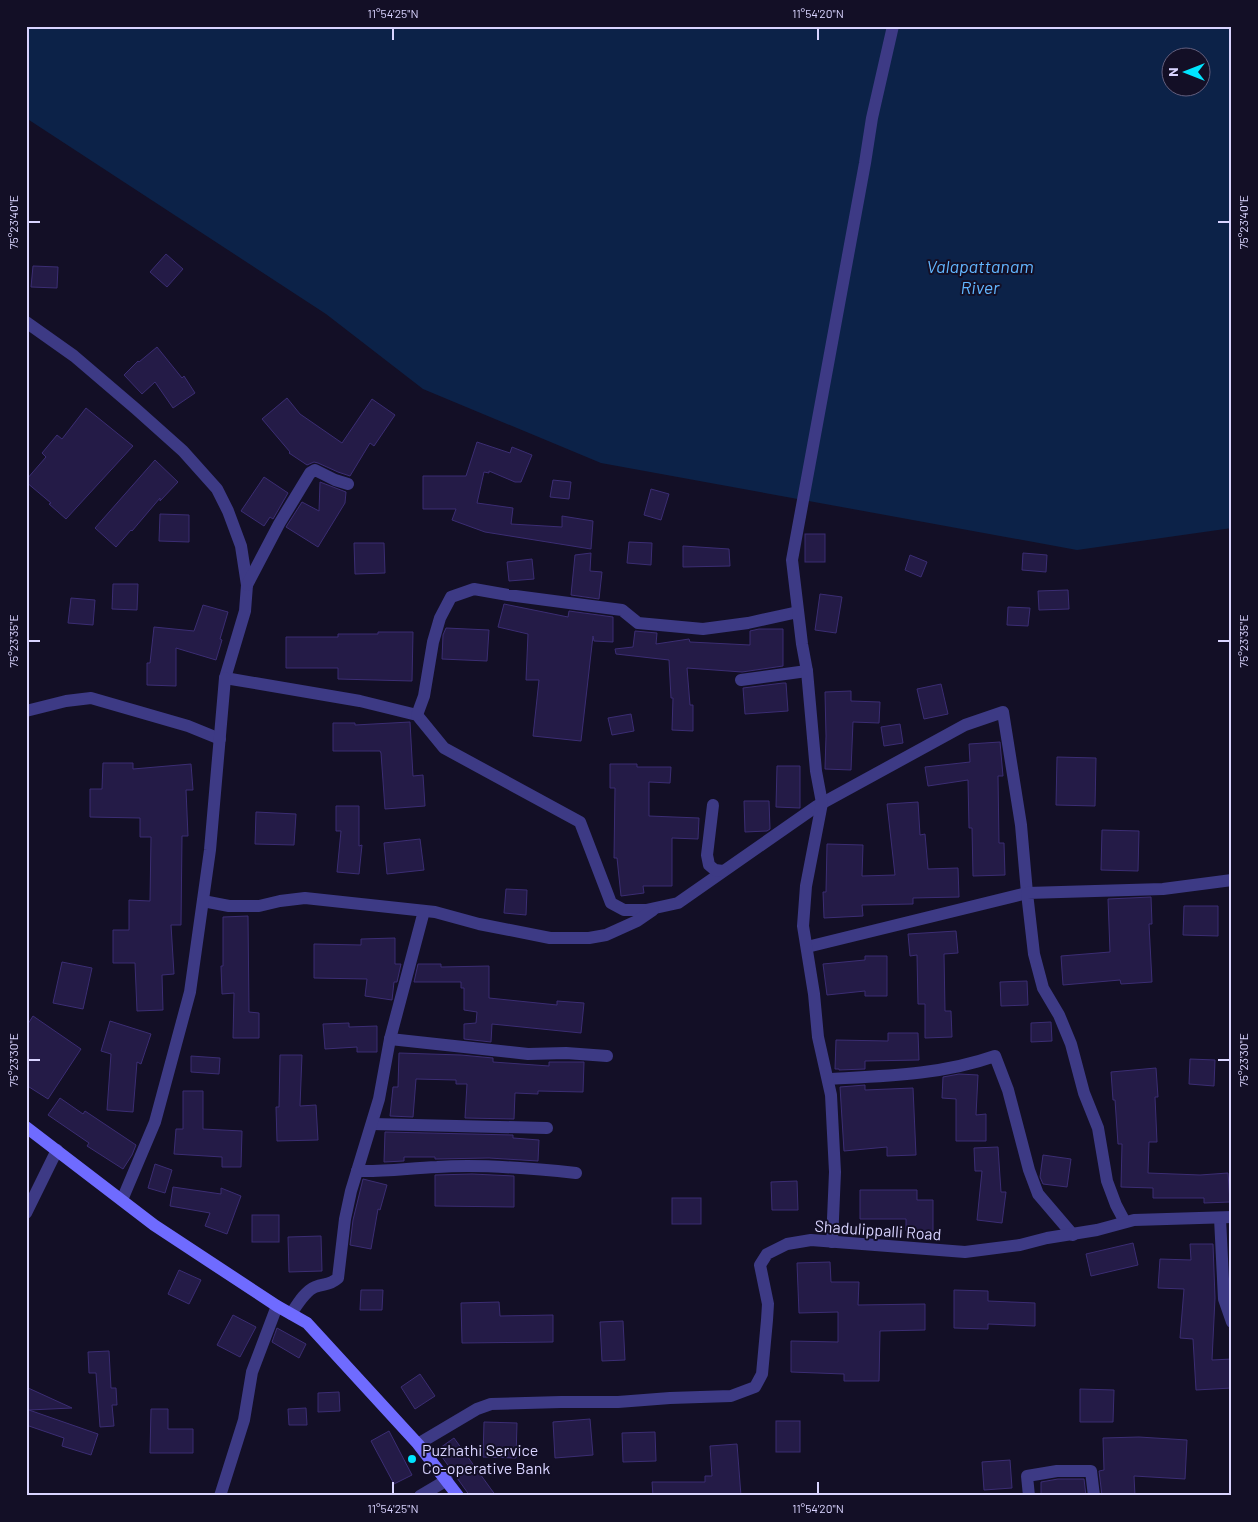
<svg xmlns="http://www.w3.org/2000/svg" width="1258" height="1522" font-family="Barlow,sans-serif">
<rect width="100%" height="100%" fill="#130f26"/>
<path fill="#0c2248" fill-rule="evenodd" d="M26,26H1232V528L1077,550L601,463L423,389L326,314L26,118ZM1170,58H1200V88H1170Z"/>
<g fill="#241b47" stroke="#3b2d73">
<path d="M166,254L183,269L167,287L150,272Z"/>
<path d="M33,266L58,267L57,288L31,287Z"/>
<path d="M157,347L182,378L184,376L195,393L173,408L155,382L142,394L124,375L138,361L139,362Z"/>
<path d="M287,398L300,414L342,443L372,399L395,415L374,446L370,443L350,476L338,472L318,463L314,462L307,465L289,453L290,452L262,419Z"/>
<path d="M86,408L133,446L66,519L49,504L51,503L26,482V480L46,457L42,453L57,435L62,439Z"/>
<path d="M477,442L510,453L512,447L532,455L521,482H515L489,471V473L484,472L477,503L513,508L511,524L562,527V516L593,521L591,549L485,532L452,520L456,509H423V476H466Z"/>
<path d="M155,460L178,482L160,501V498L132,531L131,530L116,547L95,528Z"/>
<path d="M264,477L288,493L273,519L270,517L264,526L241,511Z"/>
<path d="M553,480L571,482L569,499L550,497Z"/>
<path d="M320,482L346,492L345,503L318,547L286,527L302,502L319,511Z"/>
<path d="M651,489L669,494L661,520L644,515Z"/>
<path d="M160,514L189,515V542L159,541Z"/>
<rect x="805" y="534" width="20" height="28"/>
<path d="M629,542L652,543L651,565L627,563Z"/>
<path d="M354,543H384L385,573L355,574Z"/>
<path d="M683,546L729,549L730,566L683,567Z"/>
<path d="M591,553L590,571L602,572L599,599L571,595L575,555Z"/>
<path d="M1023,553L1047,555L1046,572L1022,570Z"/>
<path d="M910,555L927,562L921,577L905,570Z"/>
<path d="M532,559L534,579L509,581L507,562Z"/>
<path d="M113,584H138L137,610L112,609Z"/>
<path d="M1068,590L1069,609L1039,610L1038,591Z"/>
<path d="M820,594L842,597L836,633L815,630Z"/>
<path d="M71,598L95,600L93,625L68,623Z"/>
<path d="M504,604L568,617L569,611L613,617V642L594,641L593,636L581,741L533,736L539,680H526L528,634L498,627Z"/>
<path d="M203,605L228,612L220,639L222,640L216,660L176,648V686L147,685V663H150L154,627L194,631Z"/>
<path d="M1008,607L1030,608L1028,626L1007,625Z"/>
<path d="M446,628L489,630L487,661L442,659L443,635Z"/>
<path d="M759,629H783V666L742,672L687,668L690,705H693V731L672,730L673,698H671L669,660L616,654L615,649L633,647L635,631L657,633L656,644L689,639L690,642L750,645V631Z"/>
<path d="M378,632H413L412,681L338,679V668H286V637H338V634H378Z"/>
<path d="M783,683H786L788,711L745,714L743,688Z"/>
<path d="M941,684L948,714L924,719L917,689Z"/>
<path d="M851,691V701L880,702L879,723L853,722L851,770L825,769L826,736L825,692Z"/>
<path d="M631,714L634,731L612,735L608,718Z"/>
<path d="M410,722L413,776L423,775L425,806L385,809L381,753L380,751H333V723H355V725Z"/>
<path d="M900,724L903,743L884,746L881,727Z"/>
<path d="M1000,742L1003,776H998L999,843H1004L1005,875L973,876L972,828H969L968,780L928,786L925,767L970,762L969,744Z"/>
<path d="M1057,757L1096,758L1095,806L1056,805Z"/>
<path d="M103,763H133V769L191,764L193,790H186L188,836H182L181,925H171L174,974L162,975L163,1010L137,1011L135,963H113V930H129V900L150,901L151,837H140V818L90,817V789H102Z"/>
<path d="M610,764H637V767H671L670,783L649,782V816L699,818L698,839L672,838V886H643L644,893L621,896L617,858H614L615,788H610Z"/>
<path d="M777,766H800V808L776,807Z"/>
<path d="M744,801H769L770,829L767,831L745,832Z"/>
<path d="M918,802L920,835L925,834L928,869L958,868L959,897L913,898V904L862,905L863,916L824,918L823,892H826L827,844L863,845L862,876L895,875L887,804Z"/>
<path d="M336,806H359V846L362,845L359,874L337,872L341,831H336Z"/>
<path d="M256,812L296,814L294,845L255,844Z"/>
<path d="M1102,830L1139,831L1138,871L1101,870Z"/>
<path d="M420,839L424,870L387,874L384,843Z"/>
<path d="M506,889L527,890L526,915L504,913Z"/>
<path d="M1151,897L1152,924H1149L1152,982L1121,984L1120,980L1063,985L1061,956L1110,952L1108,899Z"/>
<path d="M1184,906H1218V936L1183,935Z"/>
<path d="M248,916L249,1012L259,1013V1038H233L234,993L222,994L221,966H223V917Z"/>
<path d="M956,931L958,953L944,954L945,1011H951L952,1037L925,1038V1004H918L917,955L910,956L908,934Z"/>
<path d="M395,938V964H401L397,982H394L392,1000L365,996L367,979L314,978V944L361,945V939Z"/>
<path d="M865,956H887V996H865V991L827,995L823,964L865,960Z"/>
<path d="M62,962L92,968L83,1009L53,1003Z"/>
<path d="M418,964H441V967L489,966V998L557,1005V1001L584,1003L581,1033L492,1024L491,1042L464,1039V1024L476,1023L477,1012L464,1010V988H461V982H414Z"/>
<path d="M1027,981L1028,1005L1001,1006L1000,982Z"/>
<path d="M33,1016L81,1049L48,1099L26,1085V1027Z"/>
<path d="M110,1021L151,1034L141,1064L137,1062L133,1112L107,1110L111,1054L101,1051Z"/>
<path d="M1051,1022L1052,1041L1031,1042V1023Z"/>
<path d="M349,1023V1027L377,1026V1052H357V1047L325,1049L323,1024Z"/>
<path d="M888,1033H918L919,1060L865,1061V1069L839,1070V1069H835L836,1040L888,1041Z"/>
<path d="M399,1053L461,1055L493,1058V1062L549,1066V1062H584L583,1092L538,1091V1094L515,1093L514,1119L465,1118L467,1084H456V1080L416,1079L413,1117L390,1116L393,1087H398Z"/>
<path d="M280,1055H302L300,1106L316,1105L318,1140L277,1141L276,1107H279Z"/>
<path d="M191,1056L220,1058L219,1074L191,1072Z"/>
<path d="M1190,1059L1215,1060L1214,1086L1189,1084Z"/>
<path d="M1156,1068L1158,1097H1155L1157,1142H1149L1148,1173L1200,1175L1228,1173L1230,1202L1204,1203V1198H1153V1188L1121,1187L1122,1144H1118L1115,1100H1113L1111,1072Z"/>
<path d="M959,1074L978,1075L976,1115L986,1114V1141H956V1099L942,1098L943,1077Z"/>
<path d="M865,1085V1090L913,1088L916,1155L887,1156V1147L844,1151L840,1087Z"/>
<path d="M183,1091H203V1129L242,1131L241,1167H222V1157L174,1154L176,1129H183Z"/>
<path d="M60,1098L83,1114L85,1111L136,1145L132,1155L123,1169L87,1146L89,1143L48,1115Z"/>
<path d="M385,1132L513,1135V1138L539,1140L538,1161L489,1158L435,1159V1157H404V1161L384,1162Z"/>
<path d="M998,1147L1001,1192H1006L1002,1223L977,1220L982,1171H975L974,1148Z"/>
<path d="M1043,1155L1071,1159L1067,1187L1043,1184L1040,1177Z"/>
<path d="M155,1164L172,1170L165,1193L148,1188Z"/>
<path d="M472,1174L514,1176V1207L435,1206V1175Z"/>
<path d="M363,1179L387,1185L380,1210L378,1209L371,1249L350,1245L353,1220Z"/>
<path d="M797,1181L798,1210H772L771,1182Z"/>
<path d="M173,1187L221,1194V1188L241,1196L227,1234L205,1226L210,1213L170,1206Z"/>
<path d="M860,1190H917V1200H933V1232L906,1231V1219H860Z"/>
<rect x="672" y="1198" width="29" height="26"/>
<rect x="252" y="1215" width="27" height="27"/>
<path d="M321,1236L322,1271L289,1272L288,1237Z"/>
<path d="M1133,1243L1138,1265L1091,1276L1086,1254Z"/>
<path d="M1190,1244H1213L1215,1298L1212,1360L1232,1359V1388L1196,1390L1193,1339L1180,1338L1184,1289L1158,1288L1160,1259L1191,1260Z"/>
<path d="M830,1262L831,1282H859L858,1305L925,1304V1330L880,1331L879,1381H844V1374L791,1372V1341L838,1342V1312L799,1313L797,1263Z"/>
<path d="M179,1270L201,1280L189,1304L168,1294Z"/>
<path d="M361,1290H383L382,1310H360Z"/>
<path d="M954,1290L988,1291V1301L1035,1303V1326L988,1324V1329L954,1328Z"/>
<path d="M499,1302L500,1316L553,1315V1342L462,1343L461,1303Z"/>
<path d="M233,1315L256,1327L240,1357L217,1345Z"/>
<path d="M623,1321L625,1360L602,1361L600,1322Z"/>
<path d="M277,1328L306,1344L299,1358L272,1342Z"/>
<path d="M109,1351L111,1388H116L117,1405H112L114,1426L100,1427L96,1373H89L88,1352Z"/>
<path d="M420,1374L435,1396L415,1409L401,1387Z"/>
<path d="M26,1387L72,1408L29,1410L98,1434L91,1455L62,1446L64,1438L26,1425Z"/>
<path d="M1080,1389L1114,1390L1113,1422H1080Z"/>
<path d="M339,1392L340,1411L318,1412V1393Z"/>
<path d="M306,1408L307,1425H289L288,1409Z"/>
<path d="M151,1409H168V1429H193V1453H150Z"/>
<path d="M590,1419L593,1455L555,1458L553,1422Z"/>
<rect x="776" y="1421" width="24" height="31"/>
<path d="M484,1422L517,1423L516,1458L483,1457Z"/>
<path d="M389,1431L412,1475L394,1484L371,1441Z"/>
<path d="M655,1432L656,1461L623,1462L622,1433Z"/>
<path d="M1139,1437L1187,1440L1185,1479L1134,1476L1135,1496H1102L1099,1471L1104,1470L1103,1438Z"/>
<path d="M454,1438L496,1496H470L437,1450Z"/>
<path d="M737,1444L741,1496H653L652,1482H705V1476H712L710,1446Z"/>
<path d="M1010,1460L1012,1488L984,1490L982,1462Z"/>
<path d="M1058,1479H1084L1086,1496H1041V1482Z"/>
</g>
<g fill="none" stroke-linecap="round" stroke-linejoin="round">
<g stroke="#3d3a85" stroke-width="12">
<path d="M26,322L74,356L136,409L183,451L217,489L228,511L241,546L247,585L245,611L225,678L360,701L417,715L444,748L580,822L611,903L624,910H646L678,903L817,806L965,725L1003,712L1021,825L1027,893L807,947"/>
<path d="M247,585L279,524L310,473L315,470L335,480L348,484"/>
<path d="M741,680L807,671"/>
<path d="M26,711L66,701L91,698L188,726L220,739"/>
<path d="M417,715L424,696L433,642L440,618L451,597L474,589L508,595L622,610L638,623L703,629L748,623L798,612"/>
<path d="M713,805L707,855L709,865L715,870L723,871"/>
<path d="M203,901L229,906H259L280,901L305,898L435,912L479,924L550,938H589L606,935L637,921L653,910"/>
<path d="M390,1039L528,1054L566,1053L607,1056"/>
<path d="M828,1079C884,1076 941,1075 995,1056L1008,1090L1029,1170L1038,1194L1073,1235"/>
<path d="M372,1124L547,1128"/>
<path d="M357,1171C384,1172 410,1168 437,1167C483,1164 530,1168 576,1173"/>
<path d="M122,1200L155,1122L190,992L210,850L225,678"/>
<path d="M26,1213L57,1150"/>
<path d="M1220,1218L1224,1299L1232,1322"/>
<path d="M1125,1222L1116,1205L1107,1181L1098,1128L1084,1093L1071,1044L1059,1015L1043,988L1034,954L1027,893L1163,889L1232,880"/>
<path d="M832,1242L835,1172L831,1095L818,1037L814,994L803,926L806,886L822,803L816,771L807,671L802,644L792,560L865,163L872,118L893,26"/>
<path d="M291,1314C297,1305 305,1291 315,1287C325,1283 329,1286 338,1278L345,1219L351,1191L379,1099L390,1039L424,911"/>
<path d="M418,1444L477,1409L491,1404L561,1402H618L670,1398L731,1396L755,1387L762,1374L767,1320L768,1304L760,1265L767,1254L787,1244L811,1240L965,1252L1020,1245L1047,1238L1097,1230L1134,1220L1232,1217"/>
<path d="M220,1496L244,1420L252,1372L277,1306"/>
<path d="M420,1496L447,1480"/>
<path d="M1029,1496L1027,1476L1057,1471H1091L1094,1496"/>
</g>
<path stroke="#6f6bff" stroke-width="12" d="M26,1127L154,1225L277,1306L307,1323L418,1444L458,1496"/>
</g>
<path fill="none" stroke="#d9d4ff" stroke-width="2" d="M393,28V40M818,28V40M28,222H40M1218,222H1230M28,641H40M1218,641H1230M28,1060H40M1218,1060H1230M393,1482V1494M818,1482V1494"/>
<circle fill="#00e5ff" stroke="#130f26" stroke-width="2" cx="412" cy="1459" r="5"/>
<g text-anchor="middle" stroke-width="4" stroke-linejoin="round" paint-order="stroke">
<g font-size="16" fill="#d9d4ff" stroke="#130f26">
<text transform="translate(878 1230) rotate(4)" y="6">Shadulippalli Road</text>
</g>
<g font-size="16" fill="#d9d4ff" stroke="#130f26" text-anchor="start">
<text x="422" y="1456">Puzhathi Service<tspan x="422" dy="18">Co-operative Bank</tspan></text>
</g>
<g font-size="18" font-style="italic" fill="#62b6ff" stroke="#130f26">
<text x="980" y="273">Valapattanam<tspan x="980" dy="21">River</tspan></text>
</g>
</g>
<rect width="1258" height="1522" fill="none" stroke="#130f26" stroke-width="55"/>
<g transform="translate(1186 72) rotate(270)"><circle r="24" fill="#130f26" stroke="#625e7d"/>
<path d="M0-4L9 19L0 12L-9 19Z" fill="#00e5ff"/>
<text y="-8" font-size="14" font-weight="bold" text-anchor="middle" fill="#d9d4ff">N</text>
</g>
<rect x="28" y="28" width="1202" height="1466" fill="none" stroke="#d9d4ff" stroke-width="2"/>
<g font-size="12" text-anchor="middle" fill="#d9d4ff">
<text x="393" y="18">11°54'25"N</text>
<text x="818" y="18">11°54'20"N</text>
<text transform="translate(1244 222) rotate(-90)" y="4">75°23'40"E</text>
<text transform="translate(14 222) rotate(-90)" y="4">75°23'40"E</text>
<text transform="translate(1244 641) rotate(-90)" y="4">75°23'35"E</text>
<text transform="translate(14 641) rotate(-90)" y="4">75°23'35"E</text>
<text transform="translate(1244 1060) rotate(-90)" y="4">75°23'30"E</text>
<text transform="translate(14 1060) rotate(-90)" y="4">75°23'30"E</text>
<text x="393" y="1513">11°54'25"N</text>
<text x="818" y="1513">11°54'20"N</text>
</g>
</svg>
